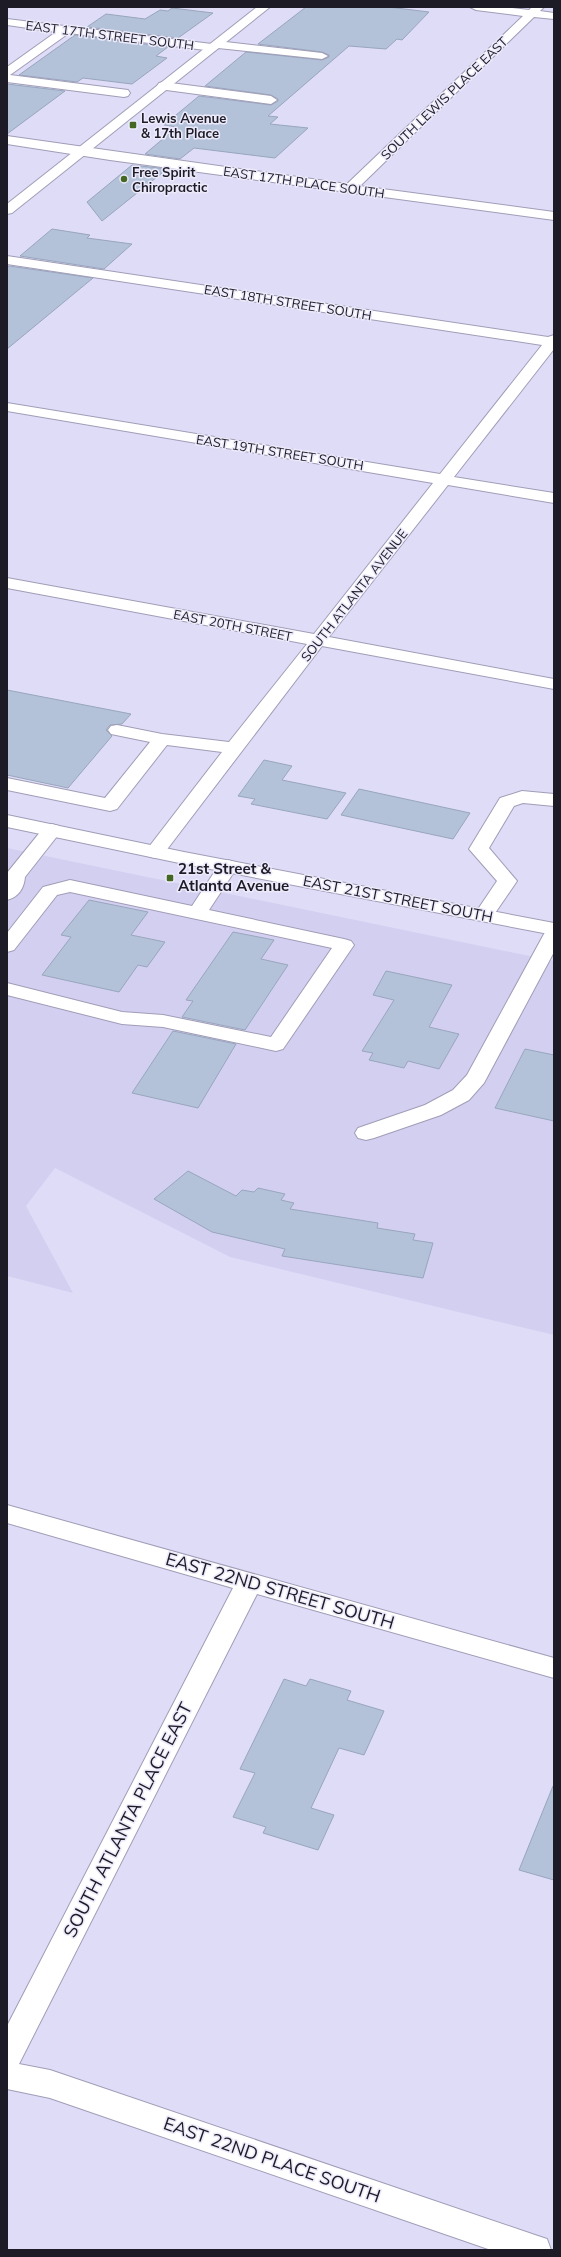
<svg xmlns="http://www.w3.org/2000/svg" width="561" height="2257" font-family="Mulish,sans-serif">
<rect width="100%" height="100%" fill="#dfdcf7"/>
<path fill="#d3cff1" d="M7,848L554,961V1335L230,1257L55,1168L26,1206L73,1293L7,1276Z"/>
<g fill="#b3c2d9" stroke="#98a6bd">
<path d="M306,7H388L429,12L402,40L397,39L386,49L349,46L268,116L278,117L270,124L308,128L275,158L194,148L180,159L145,154L177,127L164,125L199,96L271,105L278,101V99L271,95L205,86L246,52L322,60L329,57V55L322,52L258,44Z"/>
<path d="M172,8L213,13L178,38L87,27L106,14L145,19L160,10L168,11Z"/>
<path d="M75,35L168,47L156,56L167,58L132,84L83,78L77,82L19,75Z"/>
<path d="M7,84L65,91L7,134Z"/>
<path d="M132,165L167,169L102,221L87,202Z"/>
<path d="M52,229L90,235L87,238L132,244L104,269L20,256Z"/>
<path d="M9,266L93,278L7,349V267Z"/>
<path d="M7,690L131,714L122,724L110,725L106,730L112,736L68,788L7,775Z"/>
<path d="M264,760L292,766L282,780L346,793L327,819L251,804L255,799L238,796Z"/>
<path d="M359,789L470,813L453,839L341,815Z"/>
<path d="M89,900L148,912L131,935L165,942L147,967L138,965L119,992L42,975L71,937L61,935Z"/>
<path d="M233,932L274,940L261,959L288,965L245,1030L182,1017L193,1001L186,1000Z"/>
<path d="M386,971L452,985L429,1027L459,1034L439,1069L408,1061L404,1068L369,1060L373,1053L362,1051L394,1000L373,995Z"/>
<path d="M173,1031L236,1044L198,1108L132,1093Z"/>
<path d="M525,1049L554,1055V1121L495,1108Z"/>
<path d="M188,1171L236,1196L242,1190L254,1192L258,1188L285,1194L281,1200L294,1203L290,1209L378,1223L377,1228L415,1234L413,1240L433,1243L423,1278L282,1256L285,1249L212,1232L154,1199Z"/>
<path d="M284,1679L306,1686L310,1679L351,1691L347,1700L384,1711L364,1755L339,1748L311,1808L334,1815L318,1850L263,1833L266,1827L233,1817L255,1773L240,1769Z"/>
<path d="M553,1786H554V1880L519,1870Z"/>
</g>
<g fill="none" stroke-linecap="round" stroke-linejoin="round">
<defs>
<g id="minor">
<path d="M470,7H505L529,10L532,7H544L540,11L554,13V19L534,17L360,186L554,212V220L110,160L7,144V136L347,184L523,16L476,10Z"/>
<path d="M7,19L212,44L217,41L322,53L328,56L322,59L218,48L213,51L69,33L10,75L128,90L130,93L128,96L124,97L7,82V67L56,32L7,25Z"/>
<path d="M163,82L271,96L277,100L271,104L159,89L157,86L159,83Z"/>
<path d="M7,256L548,337L554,335V349L454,477L554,493V503L448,485L329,637L554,679V689L322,646L162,856L155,858L148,856L145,852L222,752L167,745L117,809L110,811L7,790V778L105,798L150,742L111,734L108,730L111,726L117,725L162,734L229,742L307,644L7,588V578L314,634L433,483L7,411V403L440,474L542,345L7,264Z"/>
<path d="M522,791L554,794V806L523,803L514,806L489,848L517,881L491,919L484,921L477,919L474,915L497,881L469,849L500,798Z"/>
<path d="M52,824L59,826L62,830L25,877C24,888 19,897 7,900V873L45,826Z"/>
<path d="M228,860L235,862L238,866L209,910L344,939L351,941L354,945L283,1049L276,1051L163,1027L122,1024L7,995V983L122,1012L163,1015L271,1037L332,948L70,892L57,895L14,950L7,952V933L43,887L70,880L192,906L221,862Z"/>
<path d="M554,928V952L484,1083L469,1100L441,1115L374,1138L366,1140L358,1138L355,1133L358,1128L425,1105L453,1090L467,1075L544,934L547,930Z"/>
<path d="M7,1505L554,1658V1678L257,1594L19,2064L50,2070L535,2235L547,2239L551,2250H491L50,2098L7,2089V2026L233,1588L7,1523Z"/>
</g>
<g id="major">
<path d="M257,7H270L12,213L7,214V204Z"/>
<path d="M7,815L184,852L554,923V935L184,864L7,827Z"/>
</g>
</defs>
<use href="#minor" stroke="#a09db7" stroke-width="2"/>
<use href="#major" stroke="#a09db7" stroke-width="2"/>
<use href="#minor" fill="#fff" fill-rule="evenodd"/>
<use href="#major" fill="#fff" fill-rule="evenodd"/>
</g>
<g fill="#446821" stroke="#eceafb" stroke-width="1.5">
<rect x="129" y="121" width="8" height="8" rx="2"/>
<circle cx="124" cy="179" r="4"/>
<rect x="166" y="874" width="8" height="8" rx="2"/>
</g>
<g text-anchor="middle" stroke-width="3" stroke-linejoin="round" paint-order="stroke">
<g font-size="13" fill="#1d1b25" stroke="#eceafb">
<text transform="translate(110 35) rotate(7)" y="5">EAST 17TH STREET SOUTH</text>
<text transform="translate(444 98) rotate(-44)" y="5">SOUTH LEWIS PLACE EAST</text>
<text transform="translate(304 182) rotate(8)" y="5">EAST 17TH PLACE SOUTH</text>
<text transform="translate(288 302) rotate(9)" y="5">EAST 18TH STREET SOUTH</text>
<text transform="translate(280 452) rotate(9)" y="5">EAST 19TH STREET SOUTH</text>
<text transform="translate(354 595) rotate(-52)" y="5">SOUTH ATLANTA AVENUE</text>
<text transform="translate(233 625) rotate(11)" y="5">EAST 20TH STREET</text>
</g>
<g font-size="13" font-weight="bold" fill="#1d1b25" stroke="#eceafb" text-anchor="start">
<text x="141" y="123">Lewis Avenue<tspan x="141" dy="15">&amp; 17th Place</tspan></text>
<text x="132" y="177">Free Spirit<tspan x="132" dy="15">Chiropractic</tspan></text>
</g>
<g font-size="15" font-weight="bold" fill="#1d1b25" stroke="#eceafb" text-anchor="start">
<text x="178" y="874">21st Street &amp;<tspan x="178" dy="17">Atlanta Avenue</tspan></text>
</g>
<g font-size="15" fill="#1d1b25" stroke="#eceafb">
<text transform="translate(398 899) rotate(11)" y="5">EAST 21ST STREET SOUTH</text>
</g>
<g font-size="18" fill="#1d1b25" stroke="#eceafb">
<text transform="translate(280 1591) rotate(16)" y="6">EAST 22ND STREET SOUTH</text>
<text transform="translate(128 1820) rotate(-63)" y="6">SOUTH ATLANTA PLACE EAST</text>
<text transform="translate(272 2160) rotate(19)" y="6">EAST 22ND PLACE SOUTH</text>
</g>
</g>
<rect width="561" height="2257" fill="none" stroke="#1d1b25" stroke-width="16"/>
</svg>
